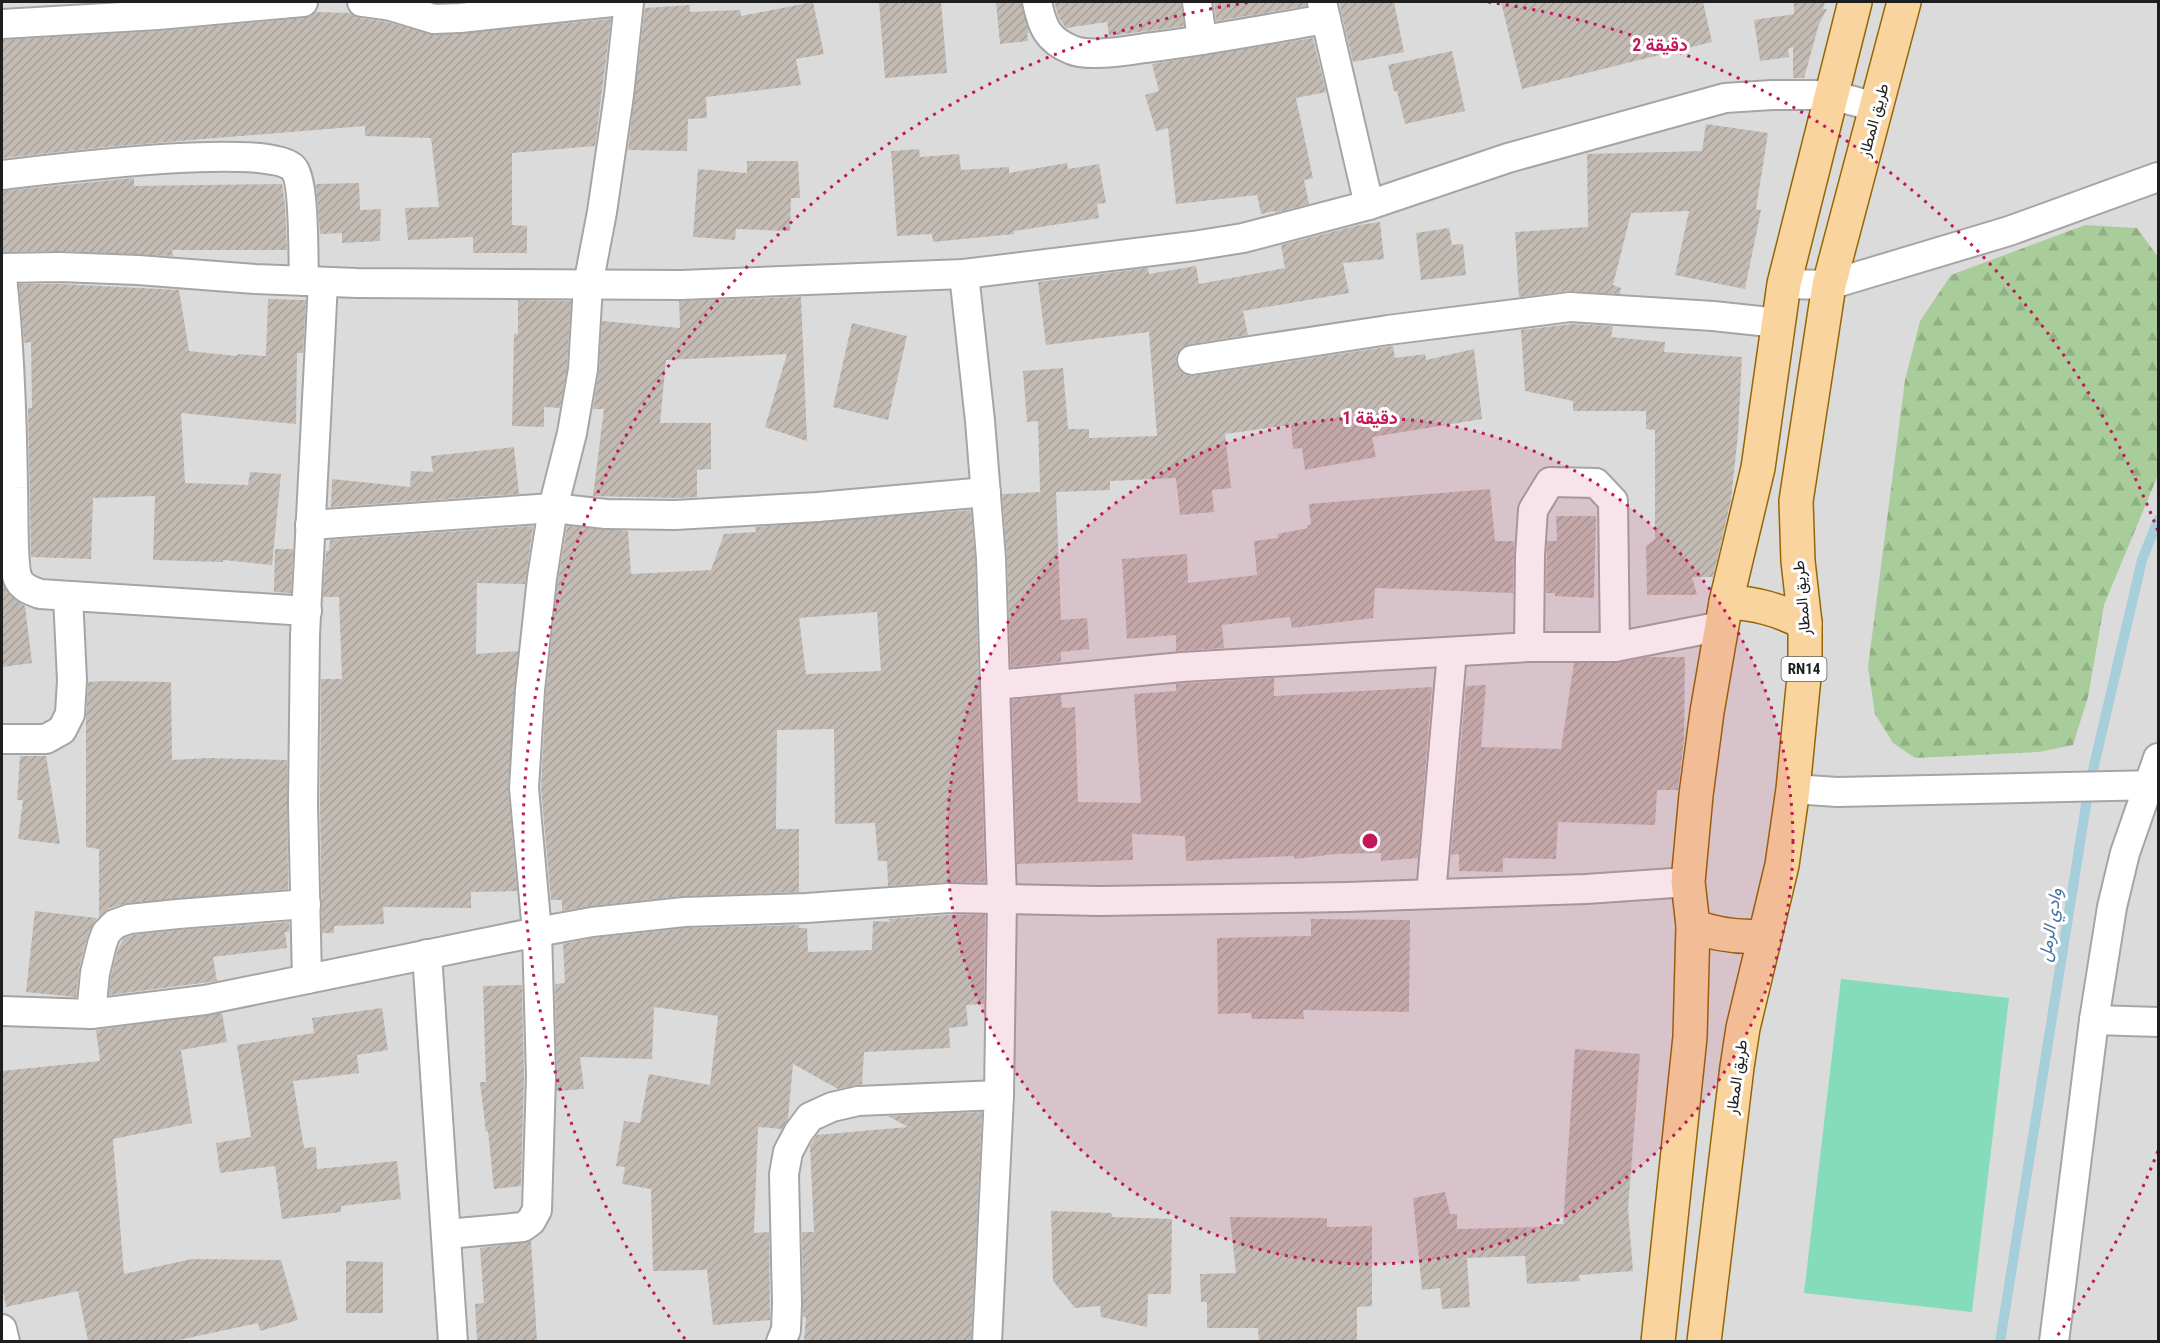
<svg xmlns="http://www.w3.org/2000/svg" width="2160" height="1343" font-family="'Roboto Condensed',Vazirmatn,sans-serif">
<defs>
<pattern id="forest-firs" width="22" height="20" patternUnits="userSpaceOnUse" patternTransform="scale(1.5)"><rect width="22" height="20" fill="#a8cd9a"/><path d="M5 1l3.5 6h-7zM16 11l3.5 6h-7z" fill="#90b084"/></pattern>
<pattern id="building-hatch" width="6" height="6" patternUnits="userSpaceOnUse" patternTransform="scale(1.5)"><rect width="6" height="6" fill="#c3bbb4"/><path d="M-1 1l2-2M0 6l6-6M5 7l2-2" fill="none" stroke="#a7a09a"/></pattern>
</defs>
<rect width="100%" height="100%" fill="#efebe4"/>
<rect fill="#dcdbdb" x="2" y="2" width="2156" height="1339"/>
<path fill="url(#forest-firs)" d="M2085,225L2137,228L2158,257V475L2104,605L2088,697L2073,745L2039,752L1915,758L1893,743L1875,714L1868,667L1905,380L1920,321L1951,275Z"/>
<path fill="#84dcbb" d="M1841,979L2009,998L1972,1312L1804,1293Z"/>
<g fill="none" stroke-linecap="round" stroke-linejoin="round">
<path stroke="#a6cedb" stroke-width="10" d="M2000,1342L2089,787L2142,560L2158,520"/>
</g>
<g fill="url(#building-hatch)" fill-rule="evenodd">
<path d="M813,2L824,54L796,59L801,85L706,97L707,118L688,119L687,151L628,150L645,8L690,5V12L740,10L741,16Z"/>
<path d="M879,2H941L947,73L885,78Z"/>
<path d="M996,2H1021L1029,33H1027L1028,41L1000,44Z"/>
<path d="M1054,2H1181L1184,26L1109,36L1107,22L1066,28L1059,18Z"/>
<path d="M1214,2H1306V6L1216,21Z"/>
<path d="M1339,2H1394L1404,52L1353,62Z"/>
<path d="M1501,2H1703L1712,42L1522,89Z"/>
<path d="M1794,2H1825L1823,9H1827L1819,24L1804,78H1793V47L1788,49L1789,57L1760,61L1754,20L1794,14Z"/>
<path d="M315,12L350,13L359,18L387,22L435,35L611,19L595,146L512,153V225L527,226V253H473V237L408,240L405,208L439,207L431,138L365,136V126L105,147L2,158V40L159,31L304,18Z"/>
<path d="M1313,38L1326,92L1296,98L1313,178L1304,180L1309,204L1275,213V211L1261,214L1257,195L1176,204L1168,128L1156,131L1145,95L1159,91L1152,64Z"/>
<path d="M1452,51L1465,111L1405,124L1397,91H1394L1388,65Z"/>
<path d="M1706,124L1768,133L1756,209L1761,210L1745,289L1675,275L1689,211L1631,213L1613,285L1621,288L1620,294L1568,291L1519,297L1515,232L1588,227L1587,154L1702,151Z"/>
<path d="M919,149L920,157L959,154L961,170L1009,167V173L1067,163L1068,169L1099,164L1106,203L1097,204L1099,218L1014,231V234L933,242L932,234L897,236L891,151Z"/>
<path d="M747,161H798L800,198H791L790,231L736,229L735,240L693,237L698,169L747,173Z"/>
<path d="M134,178V186L282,184L285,205L287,250H172L173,256L61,251L2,252V191Z"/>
<path d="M359,183L360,210L381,209L380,241L342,243V233L320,234L316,184Z"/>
<path d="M1380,222L1384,259L1343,263L1349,293L1243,311L1248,335L1190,344L1182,347L1176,355V363L1179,370L1185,375L1194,376L1393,346L1395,358L1425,354L1426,360L1474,349L1482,419L1372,437L1376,457L1305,470L1302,448L1293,449L1291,425L1225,434L1231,488L1212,490L1214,512L1180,515L1176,478L1110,481V490L1056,492L1061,620L1087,618L1089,649L1061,652V662L1011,667L1007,557L1002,494L1040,492L1038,421L1027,422L1023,371L1063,368L1068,429H1089V438L1157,436L1149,332L1046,345L1038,282L1148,268L1149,274L1196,266L1199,284L1285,268L1281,245L1359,225Z"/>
<path d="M1449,228L1452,245L1463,244L1466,275L1421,280L1416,233Z"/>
<path d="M19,284H60L179,290L189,351L237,356V354L266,356L268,299L306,300L303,353H297L296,424L181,413L185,483L248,485L250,472L281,474L272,565L223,560V562L153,560L155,496L93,498L91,559L31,557L28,408H32L31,342L24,343Z"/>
<path d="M801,297L807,441L765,427L787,354L666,360L660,423H711V469L697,470V497L675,498L593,496L604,409H593L599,370L602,321L680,328L679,301Z"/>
<path d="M518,300L571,301L567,367L560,408L544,407V427L512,426L514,334H518Z"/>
<path d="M852,323L907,336L888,420L833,407Z"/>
<path d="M1571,324L1613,326L1611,337L1665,342L1664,352L1742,357L1738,434L1731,500L1713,577H1692L1697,595H1647L1646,546L1655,539V430L1646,429V411H1573V401L1525,391L1521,330Z"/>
<path d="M514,447L519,494L331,507L332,479L410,487L411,471L433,472L431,456Z"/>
<path d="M1490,489L1495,541H1514L1513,593L1375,588L1373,618L1292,628L1290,617L1222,625L1224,648L1176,651V635L1127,639L1122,559L1187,554L1188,583L1257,575L1254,541L1278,538V534L1308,528L1307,525H1311L1309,504Z"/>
<path d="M971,510L975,559L985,882H948L888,886L887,861H878L875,823L835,824L834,729L777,730L776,829H799V892L682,896L590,906L562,911V900H551L541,788L546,691L558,580L567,526L628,531L631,574L711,570L724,534L756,532L755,527ZM877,612L881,671L806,674L799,618Z"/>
<path d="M1556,516H1596L1594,598L1555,596V593H1546L1547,541H1557Z"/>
<path d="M533,526L525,584L477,583L476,654L518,651L508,787L517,891L471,892V908L383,907L384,924L334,926V933H322L320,804L321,679H342L339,597H323L326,551H329L330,540Z"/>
<path d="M275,549H293L291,593L274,592Z"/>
<path d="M2,581L10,596L25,606L32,663L2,667Z"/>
<path d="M1649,657H1685L1684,740L1678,790H1657L1655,825L1558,822L1556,859L1503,858V872L1459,871V854L1451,855L1466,686L1486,685L1481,747L1561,749L1574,663H1615Z"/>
<path d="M1274,678V696L1432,687L1418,858L1381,861V853L1336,854L1294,859V856L1186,861L1185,836L1132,834L1133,860L1017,864L1012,700L1061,695L1062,708L1075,707L1078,802L1141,803L1134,694L1176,691V684Z"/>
<path d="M106,681L171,682L172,760L208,758L287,760L288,889L127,903L109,908L99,917V849L86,847V718L88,682Z"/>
<path d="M46,756V755L60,844L18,839L23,800H17L20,756Z"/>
<path d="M35,911L97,918L91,927L86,940L79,969L76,997L26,992Z"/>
<path d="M949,915H985L984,1004L966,1005L968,1026L949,1028L950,1048L864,1052L862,1084L838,1089L793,1064L788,1119L782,1129L758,1127L754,1233L769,1232L770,1320L713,1325L707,1270L653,1271L651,1189L622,1184L625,1167L616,1166L624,1121L640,1123L649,1074L710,1085L718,1016L654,1007L652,1059L580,1057L584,1089L557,1091L555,984L565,983L563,944L594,938L685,928L799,925V928H807L808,952L872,950L873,921L890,922L889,919Z"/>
<path d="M1311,919L1410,920L1409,1012L1303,1010L1304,1019H1252L1251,1013L1218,1014L1217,938L1311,936Z"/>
<path d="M289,922V932H285L287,948L213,957L217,981L109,995L111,976L118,949L124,938L133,935L179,930Z"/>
<path d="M522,985L524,1076L521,1186L494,1189L488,1131L486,1132L480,1082H486L483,986Z"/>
<path d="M382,1008L388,1050L357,1055L359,1073L293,1081L304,1148L316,1147L317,1169L397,1161L401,1199L341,1206V1212L282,1219L275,1166L220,1173L216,1143L251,1137L237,1045L314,1033L312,1018Z"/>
<path d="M222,1013L227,1042L181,1050L192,1123L113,1139L124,1274L192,1259L281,1260L298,1320L260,1331L258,1323L174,1341H88L78,1291L6,1307L2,1287V1071L100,1061L96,1030Z"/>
<path d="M1575,1049L1640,1054L1628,1209L1633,1271L1579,1275L1580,1281L1527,1284L1525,1256L1467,1258L1470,1307L1442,1309L1440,1288L1422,1290L1413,1198L1445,1192L1450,1214H1457V1229L1546,1227V1224H1563Z"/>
<path d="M982,1112L971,1341H804L806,1317H803L802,1232H814L810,1146L817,1135L908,1127L888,1116Z"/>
<path d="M1051,1211L1112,1213V1217L1172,1219L1171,1294H1148L1147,1327L1101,1317L1100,1306L1075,1308L1053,1281Z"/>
<path d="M1230,1217L1327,1218V1227L1372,1226V1306L1357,1307V1341H1259L1258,1328H1207V1302H1201L1200,1274L1236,1273Z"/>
<path d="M531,1241L537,1341H477L475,1304L484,1303L480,1248Z"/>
<path d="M346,1261L383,1262V1313H346Z"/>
</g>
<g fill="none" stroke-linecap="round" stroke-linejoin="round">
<defs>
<g id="minor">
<path d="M362,2L391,6L434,19L460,18L612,2"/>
<path d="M629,2L619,95L602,212L588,285L583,369L572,433L553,508L606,514L675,515L818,507L986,492"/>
<path d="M1037,2C1042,26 1047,40 1072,50C1088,57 1127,51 1145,48C1206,41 1266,29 1326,19"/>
<path d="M1197,2L1202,40"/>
<path d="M1322,2L1369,205"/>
<path d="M2,24L158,15L303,2"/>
<path d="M2,175C46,170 268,141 293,168C305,180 303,260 304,281"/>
<path d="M2,268L60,267L138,270L255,279L357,283L681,285L964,274L1193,246L1243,238L1369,205L1508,158L1725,98L1772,95H1831L1876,107"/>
<path d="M964,274L980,421L991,558L1002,899L999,1095L987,1342"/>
<path d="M2,277C10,348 12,417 13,488C14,506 12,566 18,579C22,588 32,591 40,594L307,611"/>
<path d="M1784,284L1829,285L2009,231L2158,177"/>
<path d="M1192,360L1388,330L1570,307L1713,316L1779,323"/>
<path d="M310,525L553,508L542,578L530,690L524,788L537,932L541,1076L537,1210L531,1221L523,1227L447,1234"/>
<path d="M1529,647L1530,555L1533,510L1550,482L1596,483L1613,501L1615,647"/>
<path d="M996,685L1182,667L1529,647H1615L1722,626"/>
<path d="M2,739H46L62,730L70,714L72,680L68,596"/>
<path d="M1793,789L1837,792L2158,785"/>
<path d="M1431,894L1452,652"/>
<path d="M427,954L453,1342"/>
<path d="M307,979L303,804L305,635L323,282"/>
<path d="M2,1011L91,1014L205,1000L537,932L592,922L684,912L806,908L949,898L1099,901L1347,897L1586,889L1688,882"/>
<path d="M91,1014L95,973L102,944L106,933L115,924L129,919L178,914L306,904"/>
<path d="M2094,1020L2158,1022"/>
<path d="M2,1329L5,1342"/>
<path d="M781,1342L786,1330L787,1303L784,1174L788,1152L798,1133L810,1117L832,1107L858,1101L999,1095"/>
<path d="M2054,1342L2094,1020L2112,907L2125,853L2158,758"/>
</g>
<g id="primary">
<path d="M1726,602C1756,603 1779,610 1805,623"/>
<path d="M1693,926C1717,935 1738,938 1764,936"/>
<path d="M1658,1342L1690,1037L1693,926L1688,882L1696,795L1707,712L1726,602L1758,468L1784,284L1855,2"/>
<path d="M1704,1342L1737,1067L1743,1028L1782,865L1793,789L1805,667V623L1798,561L1796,501L1829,285L1904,2"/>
</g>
</defs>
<use href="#minor" stroke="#a5a5a5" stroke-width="32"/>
<use href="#primary" stroke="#946704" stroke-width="36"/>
<use href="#minor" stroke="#fff" stroke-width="28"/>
<use href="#primary" stroke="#f9d49f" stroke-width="33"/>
</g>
<circle cx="1370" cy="841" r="423" fill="#c2185b" fill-opacity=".12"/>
<g fill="none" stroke="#c2185b" stroke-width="3" stroke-dasharray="3 6">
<circle cx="1370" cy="841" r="423"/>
<path d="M2158 1151A847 847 0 0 1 2055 1339M685 1339A847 847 0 0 1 1252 2M1488 2A847 847 0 0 1 2158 531"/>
</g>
<g text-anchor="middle" stroke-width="6" stroke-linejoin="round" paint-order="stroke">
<rect fill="#fff" stroke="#626262" stroke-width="1.5" x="1781.5" y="657" width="45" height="24" rx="4.5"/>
<g font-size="15" font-weight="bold" fill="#1e1e1e">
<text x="1804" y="674">RN14</text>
</g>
<g font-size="16" fill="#1e1e1e" stroke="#fff">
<text transform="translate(1873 120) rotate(-75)" y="6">طريق المطار</text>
<text transform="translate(1801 598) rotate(-95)" y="6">طريق المطار</text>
<text transform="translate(1736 1077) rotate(-82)" y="6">طريق المطار</text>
</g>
<g font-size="18" font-style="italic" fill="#4a75a3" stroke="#fff">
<text transform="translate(2050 925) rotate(-81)" y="6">وادي الرمل</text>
</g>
</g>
<circle cx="1370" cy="841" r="9" fill="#c2185b" stroke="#fff" stroke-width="3"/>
<g font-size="18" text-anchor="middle" font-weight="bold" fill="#c2185b" stroke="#fff" stroke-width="6" stroke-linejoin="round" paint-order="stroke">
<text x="1660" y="51">2 دقيقة</text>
<text x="1370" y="424">1 دقيقة</text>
</g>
<rect width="2160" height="1343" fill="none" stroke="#1e1e1e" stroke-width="6"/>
</svg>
